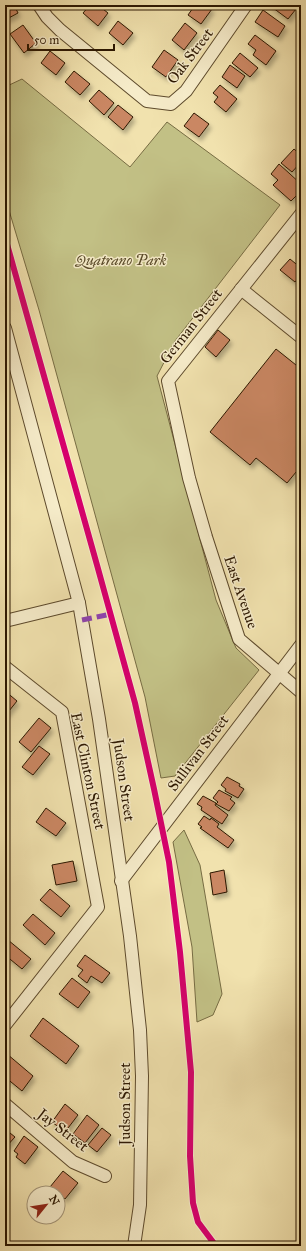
<svg xmlns="http://www.w3.org/2000/svg" width="306" height="1251" font-family="'IM FELL Great Primer',serif">
<defs>
<filter id="shadow"><feDropShadow dx="2.5" dy="4" stdDeviation="2" flood-color="#0004"/></filter>
</defs>
<rect width="100%" height="100%" fill="#f1e2ae"/>
<filter id="stains"><feTurbulence type="fractalNoise" baseFrequency=".005" numOctaves="4"/><feColorMatrix values="0 0 0 0 .2 0 0 0 0 .09 0 0 0 0 .02 0 0 0 .5 -.17"/></filter>
<radialGradient id="worn" r=".72"><stop offset=".6" stop-color="#630" stop-opacity="0"/><stop offset="1" stop-color="#630" stop-opacity=".3"/></radialGradient>
<g fill="#c2c085" stroke="#776c43">
<path d="M22,79L130,167L167,122L280,205L175,341L157,376L216,600L236,648L259,670L175,776L161,778L145,697L39,310L5,197V87Z"/>
<path d="M184,830L200,865L222,994L213,1015L197,1022L192,947L173,842Z"/>
</g>
<g fill="#ca8764" stroke="#2c1701" filter="url(#shadow)">
<path d="M5,5H14L18,13L5,20Z"/>
<path d="M90,5H98L108,13L98,26L83,13Z"/>
<path d="M195,5H207L212,9L201,24L188,15Z"/>
<path d="M269,5H291L296,9L288,19Z"/>
<path d="M263,10L285,26L278,37L255,22Z"/>
<path d="M118,21L133,33L123,45L109,33Z"/>
<path d="M185,23L197,33L184,50L172,40Z"/>
<path d="M23,25L36,43L24,53L10,34Z"/>
<path d="M255,35L276,51L266,65L253,55L256,50L248,44Z"/>
<path d="M164,50L178,60L166,77L152,67Z"/>
<path d="M50,51L65,63L56,75L41,63Z"/>
<path d="M240,53L258,68L250,77L232,63Z"/>
<path d="M230,65L245,76L237,88L222,77Z"/>
<path d="M74,71L90,84L80,95L65,82Z"/>
<path d="M220,85L237,99L226,112L214,102L218,97L213,93Z"/>
<path d="M99,90L114,103L104,115L89,101Z"/>
<path d="M118,105L133,117L123,130L108,117Z"/>
<path d="M194,113L209,124L199,137L184,126Z"/>
<path d="M294,149L301,155V162L292,172L281,163Z"/>
<path d="M279,164L301,184V191L291,201L273,185L278,180L271,174Z"/>
<path d="M290,259L301,268V275L295,282L280,270Z"/>
<path d="M218,330L230,340L216,357L205,347Z"/>
<path d="M276,349L301,369V466L287,483L256,458L250,465L210,432Z"/>
<path d="M5,691L17,701L5,716Z"/>
<path d="M39,718L51,728L31,752L19,742Z"/>
<path d="M39,746L50,754L33,775L22,767Z"/>
<path d="M227,777L240,784L239,786L244,789L238,798L225,791L226,789L221,785Z"/>
<path d="M219,790L232,797L230,799L235,803L229,811L216,804L218,802L213,798Z"/>
<path d="M203,796L216,803L215,805L228,815L222,824L201,810L202,807L197,804Z"/>
<path d="M46,808L66,823L56,836L36,822Z"/>
<path d="M204,816L210,820L211,818L219,824L217,827L234,840L228,848L200,828L202,827L198,824Z"/>
<path d="M73,861L77,881L56,885L52,865Z"/>
<path d="M224,870L227,892L213,895L210,873Z"/>
<path d="M50,889L70,906L61,917L40,900Z"/>
<path d="M33,914L55,933L45,945L23,925Z"/>
<path d="M8,940L31,959L22,969L5,955V943Z"/>
<path d="M85,955L110,973L102,983L91,976L87,983L78,976L83,970L77,966Z"/>
<path d="M72,978L90,992L78,1008L59,994Z"/>
<path d="M43,1018L79,1046L66,1064L30,1036Z"/>
<path d="M7,1054L33,1076L22,1091L5,1077V1056Z"/>
<path d="M65,1104L78,1115L65,1132L52,1122Z"/>
<path d="M87,1115L99,1125L85,1143L73,1134Z"/>
<path d="M102,1128L111,1135L97,1152L88,1145Z"/>
<path d="M5,1129L15,1137L5,1148Z"/>
<path d="M24,1136L38,1147L25,1164L16,1157L18,1154L14,1151Z"/>
<path d="M63,1171L78,1183L65,1199L50,1187Z"/>
</g>
<g fill="none" stroke-linecap="round" stroke-linejoin="round">
<defs>
<g id="minor">
<path d="M39,5L47,17L60,30L147,101L171,104L186,91L246,5"/>
<path d="M301,214L168,381L189,478L206,537L239,639L301,692"/>
<path d="M241,289L301,337"/>
<path d="M5,328L79,603L99,719L130,936L140,1030L142,1076L140,1205L134,1246"/>
<path d="M5,621L79,603"/>
<path d="M5,667L62,712L98,907L5,1025"/>
<path d="M121,881L301,645"/>
<path d="M5,1104L73,1162L105,1176"/>
</g>
</defs>
<use href="#minor" stroke="#5d4a2c" stroke-width="14"/>
<use href="#minor" stroke="#f6ecca" stroke-width="12"/>
<path stroke="#8e44ad" stroke-width="5" stroke-dasharray="10 5" stroke-linecap="butt" d="M82,620L111,614"/>
<defs>
<path id="cycleway" d="M5,237L97,565L135,703L154,789L169,862L180,952L191,1072L190,1156L193,1203L198,1222L216,1246"/>
</defs>
<use href="#cycleway" stroke="#f6ecca" stroke-width="8"/>
<use href="#cycleway" stroke="#d6006c" stroke-width="6"/>
</g>
<g text-anchor="middle" stroke-width="3" stroke-linejoin="round" paint-order="stroke">
<g font-size="15" fill="#2c1701" stroke="#f6ecca">
<text transform="translate(190 56) rotate(-53)" y="5">Oak Street</text>
<text transform="translate(191 326) rotate(-52)" y="5">German Street</text>
<text transform="translate(241 592) rotate(71)" y="5">East Avenue</text>
<text transform="translate(198 753) rotate(-53)" y="5">Sullivan Street</text>
<text transform="translate(88 771) rotate(78)" y="5">East Clinton Street</text>
<text transform="translate(124 780) rotate(82)" y="5">Judson Street</text>
<text transform="translate(125 1104) rotate(-90)" y="5">Judson Street</text>
<text transform="translate(63 1130) rotate(38)" y="5">Jay Street</text>
</g>
<g font-size="15" font-style="italic" fill="#594a29" stroke="#f6ecca">
<text x="121" y="265">Quatrano Park</text>
</g>
</g>
<rect width="306" height="1251" fill="none" stroke="#f1e2ae" stroke-width="20"/>
<rect x="6" y="6" width="294" height="1239" fill="none" stroke="#2c1701" stroke-width="2"/>
<rect x="10" y="10" width="286" height="1231" fill="none" stroke="#2c1701"/>
<g transform="translate(46 1205) rotate(60)"><circle r="19" fill="#f6ecca" stroke="#a5977a"/>
<path d="M0-3L7 15L0 10L-7 15Z" fill="#8f2418"/>
<text y="-6" font-size="11" font-weight="bold" text-anchor="middle" fill="#2c1701">N</text>
</g>
<path d="M28 44v6h86v-6" fill="none" stroke="#2c1701" stroke-width="2"/>
<text x="34" y="44" font-size="12" fill="#2c1701" stroke="#f6ecca" stroke-width="3" paint-order="stroke">50 m</text>
<rect width="100%" height="100%" filter="url(#stains)"/>
<rect width="100%" height="100%" fill="url(#worn)"/>
</svg>
